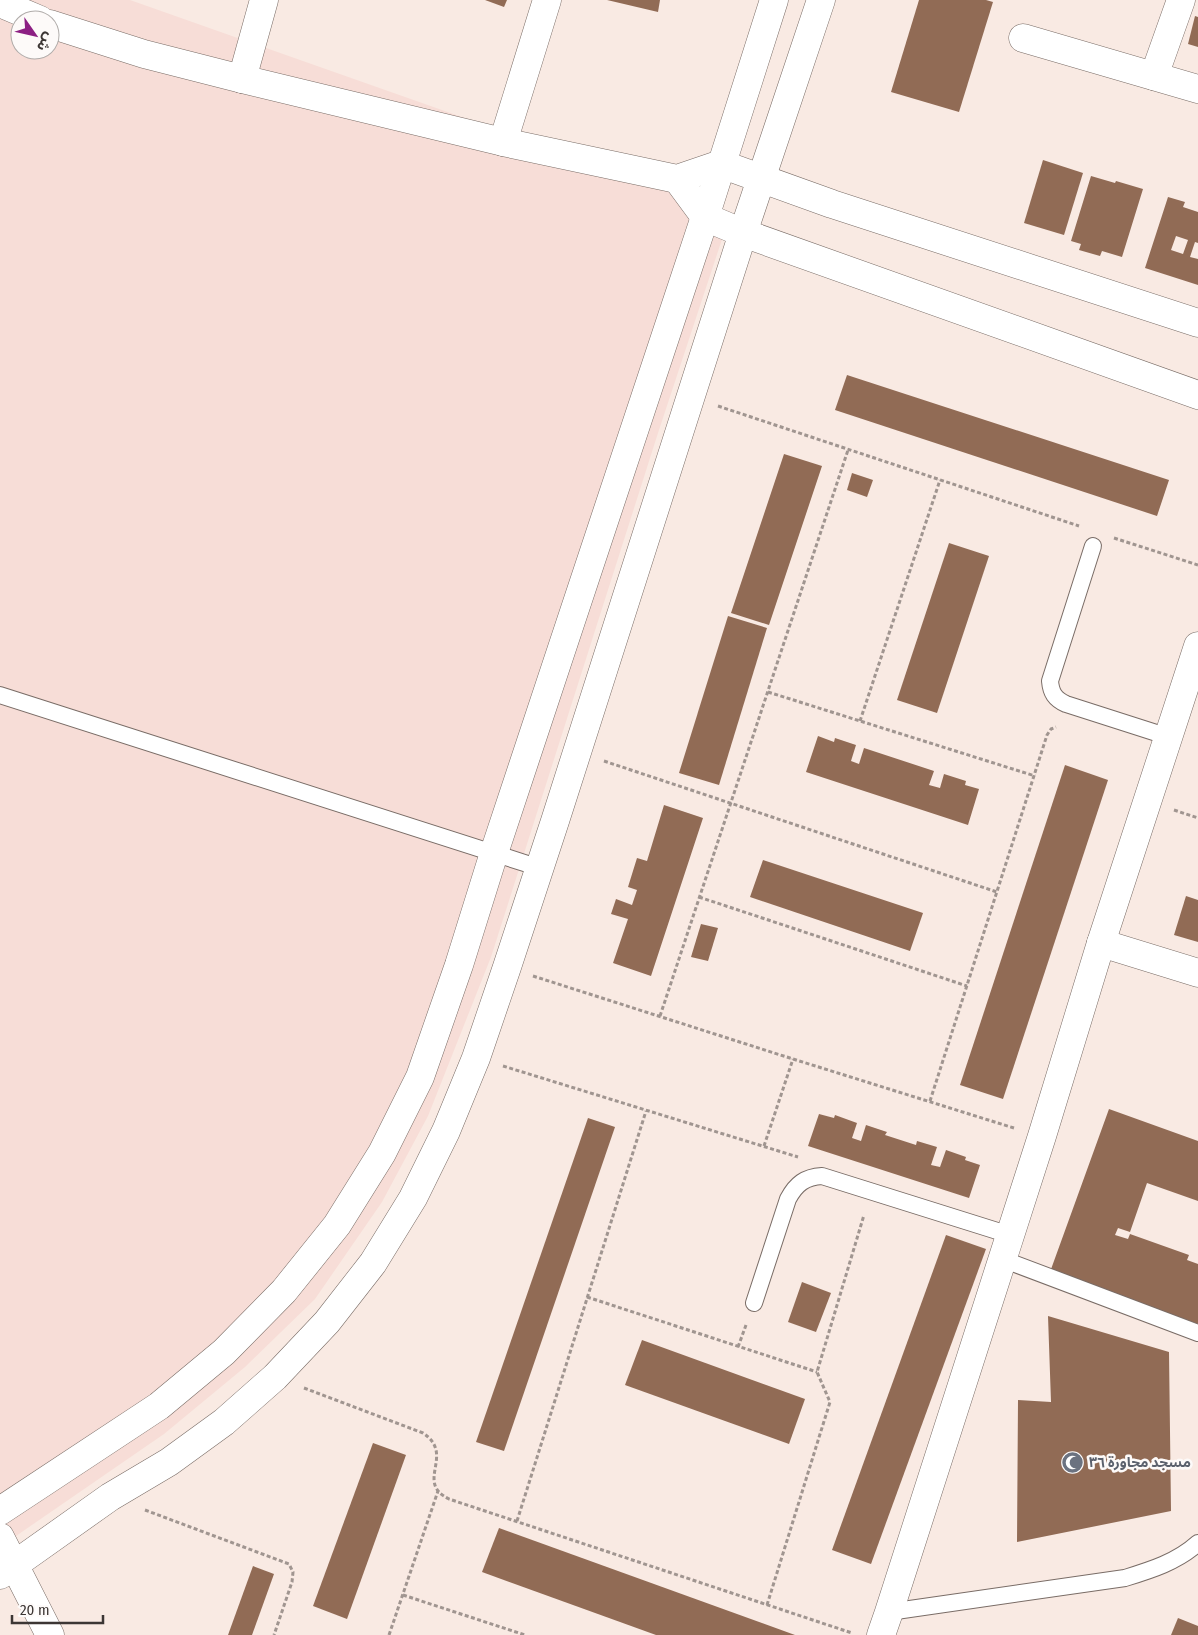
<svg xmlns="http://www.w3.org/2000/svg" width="1198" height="1635" font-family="'Fira Sans Condensed','Noto Sans Arabic',sans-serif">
<rect width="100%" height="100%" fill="#f9eae3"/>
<path fill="#f7ddd7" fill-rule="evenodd" d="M0,0H130L731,212L658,433L491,957L428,1116L382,1202L315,1299L245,1367L164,1434L0,1547ZM20,20H50V50H20Z"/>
<g fill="#916b55" fill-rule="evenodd">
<path d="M485,0H507L504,7Z"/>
<path d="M607,0H660L658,12Z"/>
<path d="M919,0H986L993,2L959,112L891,92Z"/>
<path d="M1195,16L1198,17V47L1188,44Z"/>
<path d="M1043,160L1083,173L1064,235L1024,223Z"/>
<path d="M1091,176L1115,183L1116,181L1143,189L1122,257L1102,251L1100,256L1079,250L1081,244L1071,241Z"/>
<path d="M1168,197L1185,202L1183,207L1198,212V243L1195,242L1190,257L1198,259V285L1145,268ZM1176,236L1188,240L1183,254L1171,250Z"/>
<path d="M847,375L1169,480L1157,516L835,410Z"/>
<path d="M784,454L822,466L769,625L731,613Z"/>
<path d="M852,473L873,480L867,497L847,490Z"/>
<path d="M949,543L989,556L937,713L897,700Z"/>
<path d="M728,616L767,628L719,785L679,773Z"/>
<path d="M818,736L834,742L835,738L856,745L851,761L859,764L864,748L934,771L929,785L940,788L944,774L966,781L965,785L979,789L968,825L806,772Z"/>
<path d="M1065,765L1108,780L1003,1099L960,1085Z"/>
<path d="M664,805L703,818L651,976L613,963L628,919L611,914L616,899L632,905L637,890L628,887L637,858L647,861Z"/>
<path d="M763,860L923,913L910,951L750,897Z"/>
<path d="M1186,896L1198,900V942L1174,935Z"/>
<path d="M701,924L718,928L708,961L691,957Z"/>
<path d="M1109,1109L1198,1141V1201L1147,1183L1130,1232L1118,1228L1115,1235L1128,1239L1130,1234L1189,1255L1187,1260L1198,1264V1324L1050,1272Z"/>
<path d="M819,1114L834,1118L835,1115L857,1123L852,1138L861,1141L866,1125L887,1132L885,1135L916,1145L917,1141L937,1147L931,1165L940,1167L946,1150L966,1157L965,1160L980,1165L969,1198L808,1146Z"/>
<path d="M588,1118L615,1127L504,1451L476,1442Z"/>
<path d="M946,1235L986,1249L871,1564L832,1550Z"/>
<path d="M802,1282L831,1293L816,1332L788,1322Z"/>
<path d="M1048,1316L1169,1352L1171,1511L1017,1542L1018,1400L1051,1402Z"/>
<path d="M642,1340L805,1399L789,1444L625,1385Z"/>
<path d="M373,1443L406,1455L347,1619L313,1606Z"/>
<path d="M499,1528L795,1635H656L482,1572Z"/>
<path d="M253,1566L274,1574L252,1635H228Z"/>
<path d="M1178,1618L1198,1626V1635H1171Z"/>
</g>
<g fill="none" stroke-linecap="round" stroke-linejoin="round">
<defs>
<g id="service">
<path d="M1093,546L1050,681C1051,693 1055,699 1066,704L1169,737"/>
<path d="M0,695L540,868"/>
<path d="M1002,1259L1198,1333"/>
<path d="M754,1303L788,1199C796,1184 805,1177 822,1176L1010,1235"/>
<path d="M889,1612L1125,1578C1151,1570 1177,1562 1198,1543"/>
</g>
<g id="minor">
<path d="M0,3L40,20"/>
<path d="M50,24L144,54L242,79L503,142L677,179L721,164L832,204L1198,323"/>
<path d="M1023,38L1198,89"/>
<path d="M1154,76L1181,0"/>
<path d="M242,79L264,0"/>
<path d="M503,142L547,0"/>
<path d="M677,179L705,217L743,233L1198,395"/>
<path d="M1101,943L1198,973"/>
<path d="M0,1511L159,1406L224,1352L284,1291L337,1225L382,1153L420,1077L459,965L494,853L705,217L774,0"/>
<path d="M0,1537L50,1635"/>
<path d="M0,1575L110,1497L169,1462L224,1422L275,1377L327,1322L373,1263L413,1198L446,1131L476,1058L507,967L555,821L743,233L821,0"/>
<path d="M881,1635L889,1612L1042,1136L1101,943L1198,646"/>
</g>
</defs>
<use href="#service" stroke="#796c66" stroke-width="18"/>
<use href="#minor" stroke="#796c66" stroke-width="29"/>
<g stroke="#a09590" stroke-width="3" stroke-dasharray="4 2.5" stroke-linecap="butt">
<path d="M718,406L1079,526"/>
<path d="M1114,538L1198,565"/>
<path d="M768,692L1035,776"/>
<path d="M860,721L940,480"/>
<path d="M604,761L997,892"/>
<path d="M1174,810L1198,818"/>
<path d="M699,897L967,986"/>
<path d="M533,976L793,1059L1014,1128"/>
<path d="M660,1016L848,450"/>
<path d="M503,1066L798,1157"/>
<path d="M930,1101L1047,735L1051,729L1056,727"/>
<path d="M764,1146L793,1059"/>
<path d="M587,1297L817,1372"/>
<path d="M738,1347L746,1325"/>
<path d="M304,1388L423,1433C456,1455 414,1482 449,1499L852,1633"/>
<path d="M145,1510L289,1564L293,1572L292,1582L274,1635"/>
<path d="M517,1521L646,1111"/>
<path d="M403,1595L525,1635"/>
<path d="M767,1605L830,1402L817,1372L864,1215"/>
<path d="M389,1635L438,1491"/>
</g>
<use href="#service" stroke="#fff" stroke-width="16"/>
<use href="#minor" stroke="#fff" stroke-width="28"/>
</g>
<defs>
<symbol id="mosque-disc" viewBox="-11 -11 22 22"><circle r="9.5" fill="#6b7280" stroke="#fdfaf9"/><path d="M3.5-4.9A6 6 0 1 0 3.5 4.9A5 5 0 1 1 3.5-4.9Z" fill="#fff"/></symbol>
</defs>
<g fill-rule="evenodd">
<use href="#mosque-disc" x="1060" y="1450" width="25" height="25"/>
</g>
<g text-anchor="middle" stroke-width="5" stroke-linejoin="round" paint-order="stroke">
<g font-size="14" font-weight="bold" fill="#5b616d" stroke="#fdfaf9" text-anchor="start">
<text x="1089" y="1467">مسجد مجاورة ٣٦</text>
</g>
</g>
<g transform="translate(35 35) rotate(124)"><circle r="24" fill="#fdfaf9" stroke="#b0acaa"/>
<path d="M0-4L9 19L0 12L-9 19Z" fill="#8c1f83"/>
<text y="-8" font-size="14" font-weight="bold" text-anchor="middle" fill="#3c3634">ش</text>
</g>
<path d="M12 1615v8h91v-8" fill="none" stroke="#3c3634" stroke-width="2.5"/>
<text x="20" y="1615" font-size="15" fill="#3c3634" stroke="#fdfaf9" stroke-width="4" paint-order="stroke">20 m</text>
</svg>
